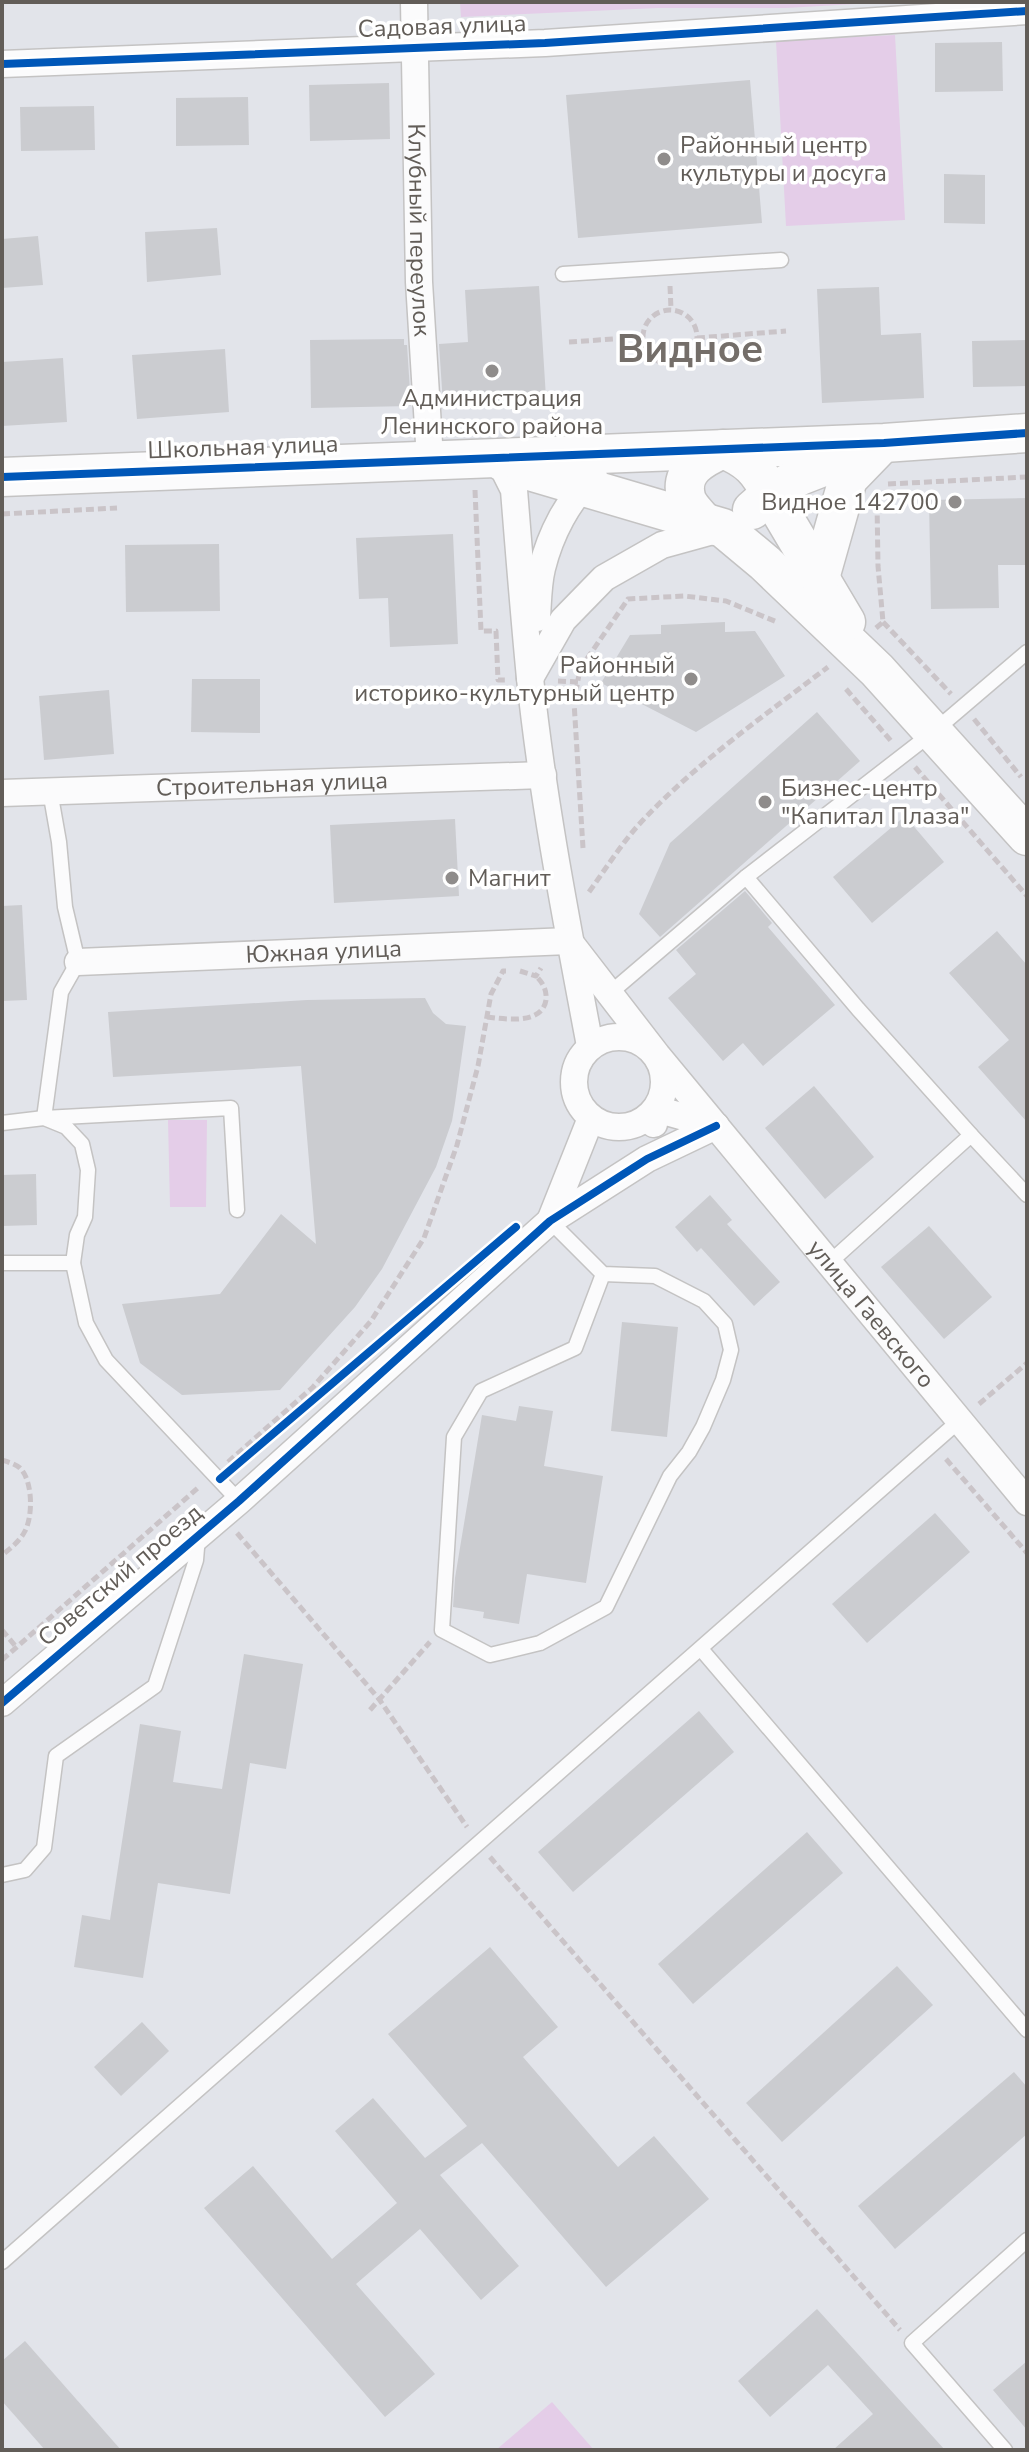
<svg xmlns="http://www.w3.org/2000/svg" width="1029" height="2452" font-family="'Nunito Sans',sans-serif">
<rect width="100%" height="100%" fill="#e2e4ea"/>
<g fill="#e4cde8">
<path d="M460,2H890L786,8H658L461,17Z"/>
<path d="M895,35L905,220L786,226L776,41Z"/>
<path d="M168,1120H207L206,1207H170Z"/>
<path d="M552,2402L594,2450H496Z"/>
</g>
<g fill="#cbccd0">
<path d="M1002,42L1003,91L935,92V43Z"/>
<path d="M750,80L762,223L578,238L566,95Z"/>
<path d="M389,83L390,139L310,141L309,85Z"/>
<path d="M248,97L249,145L176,146V98Z"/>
<path d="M94,106L95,150L21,151L20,107Z"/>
<path d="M944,174L985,175V224L944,223Z"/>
<path d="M217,228L221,275L147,282L145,232Z"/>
<path d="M38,236L43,285L2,288V239Z"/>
<path d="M539,286L546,398L443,404L439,344L468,342L465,290Z"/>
<path d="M879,287L881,335L921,333L924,398L822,403L817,289Z"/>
<path d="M404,339V345H407L411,406L311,408L310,340Z"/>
<path d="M1027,340V386L973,387L972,341Z"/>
<path d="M225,349L229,412L137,419L132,355Z"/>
<path d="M63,358L67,422L2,426V362Z"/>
<path d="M1027,498V565H998L999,608L931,609L929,500Z"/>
<path d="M453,534L458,644L390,647L388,598L359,599L356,538Z"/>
<path d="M219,544L220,611L126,612L125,545Z"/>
<path d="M725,622V632L755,631L785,676L696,732L601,683L630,635L661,634V625Z"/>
<path d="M192,679H260V733L191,732Z"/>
<path d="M109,690L114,754L44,760L39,696Z"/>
<path d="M817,712L860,761L660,937L639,914L670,843Z"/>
<path d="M905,816L944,862L872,923L833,877Z"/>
<path d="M455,819L459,896L334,903L330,825Z"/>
<path d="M745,891L772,923L768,927L835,1005L763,1066L743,1043L723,1061L668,998L696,974L676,950Z"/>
<path d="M22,905L27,1000L2,1001V906Z"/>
<path d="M997,931L1027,965V1122L978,1067L1009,1040L949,973Z"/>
<path d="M425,998L433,1013L446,1024L466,1026L455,1103L452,1121L436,1167L382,1269L355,1307L280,1390L182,1395L140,1363L122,1304L220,1294L281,1214L316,1244L301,1066L113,1077L108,1012L307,1000Z"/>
<path d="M814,1086L874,1157L825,1199L765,1128Z"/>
<path d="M36,1174L37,1225L2,1226V1175Z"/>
<path d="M710,1195L732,1220L727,1224L780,1282L754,1306L701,1248L697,1252L675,1227Z"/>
<path d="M929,1226L992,1297L944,1339L881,1267Z"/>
<path d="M622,1322L678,1327L667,1437L611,1431Z"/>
<path d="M519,1406L553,1411L544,1466L603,1476L586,1583L527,1574L519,1624L483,1618L484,1612L453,1607L455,1578L482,1415L516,1421Z"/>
<path d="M935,1513L970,1552L867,1643L832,1604Z"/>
<path d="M244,1654L303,1664L286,1769L250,1763L230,1894L158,1883L143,1978L74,1967L82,1915L110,1920L140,1724L181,1731L173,1782L222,1789Z"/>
<path d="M699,1711L734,1752L573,1892L538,1852Z"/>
<path d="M807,1832L843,1873L693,2004L658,1964Z"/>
<path d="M490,1947L558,2027L523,2057L618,2167L654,2136L709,2199L606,2287L482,2143L440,2175L519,2266L481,2300L420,2229L356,2284L435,2374L385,2417L204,2208L253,2166L332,2259L397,2203L335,2131L373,2098L425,2158L467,2126L388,2034Z"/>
<path d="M897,1966L933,2005L782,2142L746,2103Z"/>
<path d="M142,2022L169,2051L121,2096L94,2067Z"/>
<path d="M1014,2072L1027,2087V2134L895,2249L858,2206Z"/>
<path d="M817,2309L945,2450H833L873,2414L828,2365L770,2417L738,2381Z"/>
<path d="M25,2341L121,2450H45L2,2401V2361Z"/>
<path d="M1027,2361V2430L993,2390Z"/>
</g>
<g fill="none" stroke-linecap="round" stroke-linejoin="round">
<defs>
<g id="lane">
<path d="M563,274L781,260"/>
<path d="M50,791L59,842L65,907L78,962L61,992L44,1118L231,1108L237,1210"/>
<path d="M746,877L932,733L1027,652"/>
<path d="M609,994L746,877L858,1009L971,1135"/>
<path d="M2,1123L44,1118L66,1127L82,1144L88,1170L85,1217L77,1235L73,1263"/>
<path d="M550,1221L603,1274L575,1348L481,1391L454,1437L442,1630L490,1655L540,1643L606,1607L670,1476L689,1452L703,1427L723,1380L731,1350L725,1324L704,1301L655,1276L603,1274"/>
<path d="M2,1263H73L86,1323L106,1360L239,1501"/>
<path d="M829,1263L971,1135L1027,1195"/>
<path d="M701,1649L1027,2030"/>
<path d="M2,1875L25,1870L44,1848L56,1756L155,1686L196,1560L198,1536"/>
<path d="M2,2262L960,1420"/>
<path d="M1005,2450L912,2343L1027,2240"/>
</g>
<g id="street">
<path id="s1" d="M414,2L419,282L430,459"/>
<path d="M2,64L545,43L1027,11"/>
<path d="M489,460L504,470L514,490C519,553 524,616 530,678C543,802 567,924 590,1046"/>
<path d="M537,618C538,602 538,584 542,568C550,536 568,498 594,477"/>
<path d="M530,678L563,620L604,578L662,545L720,529"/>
<path id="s2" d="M2,793L543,775"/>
<path id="s3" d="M569,941L657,1055L1027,1502"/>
<path id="s4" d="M78,962L569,941"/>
<circle cx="619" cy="1082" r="45"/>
<path d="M654,1124L656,1109L716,1126"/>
<path d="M550,1221L591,1118"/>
<path d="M2,1703L239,1501L550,1221L647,1159L716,1126"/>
</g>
<g id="secondary">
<path d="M516,467L723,528L765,563L877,670L1027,836"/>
<path d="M2,477L884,443L1027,433"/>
<path d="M752,510L770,494L800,476L859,453"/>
<path d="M701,519C696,513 687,504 686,497C679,470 703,458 723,449C748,459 759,470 770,494L846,622"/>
<path d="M820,578L848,479L877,449"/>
</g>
</defs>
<use href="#lane" stroke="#c4c3c3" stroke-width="17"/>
<use href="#street" stroke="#c4c3c3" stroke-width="29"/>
<use href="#secondary" stroke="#c4c3c3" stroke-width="41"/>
<g stroke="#cac4c8" stroke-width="5" stroke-dasharray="8 4" stroke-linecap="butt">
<path d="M670,286L671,309"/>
<circle cx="670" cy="337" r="27"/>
<path d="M697,338L786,331"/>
<path d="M569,342L643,337"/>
<path d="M888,484L1027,477"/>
<path d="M475,490L481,631H496L498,680H508"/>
<path d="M2,514L117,508"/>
<path d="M883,622L951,694"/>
<path d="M876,628L883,622L878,566L877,502"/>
<path d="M558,681L578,682"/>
<path d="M846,689L892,742"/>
<path d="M974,719L1021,777"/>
<path d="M915,767L1027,896"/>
<path d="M583,848L574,702L580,669L628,599L684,596L726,601L777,622"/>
<path d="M589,892C607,867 623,841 644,819C698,762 765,715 828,667"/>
<path d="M520,971L536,976L541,968"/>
<path d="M487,1017C505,1019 542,1025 546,1000C547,990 543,983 536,976"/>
<path d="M979,1404L1027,1363"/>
<path d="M946,1459L1027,1553"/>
<path d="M2,1460C8,1462 15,1464 20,1468C33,1481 33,1516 25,1531C20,1541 11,1548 2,1555"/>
<path d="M228,1462L313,1387L371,1321L424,1238L457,1145L478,1066L491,994L503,971H506"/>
<path d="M237,1533L379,1699L467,1827"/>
<path d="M2,1630L17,1648"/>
<path d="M2,1660L199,1487"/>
<path d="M370,1710L430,1642"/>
<path d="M490,1857L900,2330"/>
</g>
<use href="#lane" stroke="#fbfbfc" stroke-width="14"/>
<use href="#street" stroke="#fbfbfc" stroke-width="26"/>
<use href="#secondary" stroke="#fbfbfc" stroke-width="38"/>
<defs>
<g id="cycleway">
<path d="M2,64L545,43L1027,11"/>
<path d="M2,477L884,443L1027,433"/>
<path d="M220,1479L516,1227"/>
<path d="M2,1703L239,1501L550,1221L647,1159L716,1126"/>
</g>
</defs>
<use href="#cycleway" stroke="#fff" stroke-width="13"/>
<use href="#cycleway" stroke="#0057b8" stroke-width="8"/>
</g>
<g fill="#8f8c8b" stroke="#fff" stroke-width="3">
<circle cx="664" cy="159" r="8"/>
<circle cx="492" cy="371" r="8"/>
<circle cx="955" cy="502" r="8"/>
<circle cx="691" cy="679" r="8"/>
<circle cx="765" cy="802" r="8"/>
<circle cx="452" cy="878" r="8"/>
</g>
<g text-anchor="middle" stroke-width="7" stroke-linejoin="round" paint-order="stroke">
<g font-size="24" fill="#625d58" stroke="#fff">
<text transform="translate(442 26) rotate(-2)" y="8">Садовая улица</text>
<text dy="8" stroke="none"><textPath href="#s1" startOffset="228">Клубный переулок</textPath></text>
<text transform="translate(243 447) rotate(-2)" y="8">Школьная улица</text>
<text dy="8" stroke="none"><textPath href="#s2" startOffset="270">Строительная улица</textPath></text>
<text dy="8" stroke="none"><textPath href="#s4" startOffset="246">Южная улица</textPath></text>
<text dy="8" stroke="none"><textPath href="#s3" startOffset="480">улица Гаевского</textPath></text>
<text transform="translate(120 1575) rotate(-40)" y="8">Советский проезд</text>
</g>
<g font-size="24" fill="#625d58" stroke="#fff" text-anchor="start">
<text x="680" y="153">Районный центр<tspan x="680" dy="28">культуры и досуга</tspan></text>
<text x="492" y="406" text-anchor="middle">Администрация<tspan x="492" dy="28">Ленинского района</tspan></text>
<text x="939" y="510" text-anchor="end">Видное 142700</text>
<text x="675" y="673" text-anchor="end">Районный<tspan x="675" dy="28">историко-культурный центр</tspan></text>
<text x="781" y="796">Бизнес-центр<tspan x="781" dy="28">"Капитал Плаза"</tspan></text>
<text x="468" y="886">Магнит</text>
</g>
<g font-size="40" font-weight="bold" fill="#746e69" stroke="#fff">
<text x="690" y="362">Видное</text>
</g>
</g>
<rect width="1029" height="2452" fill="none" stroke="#625d58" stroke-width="8"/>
</svg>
